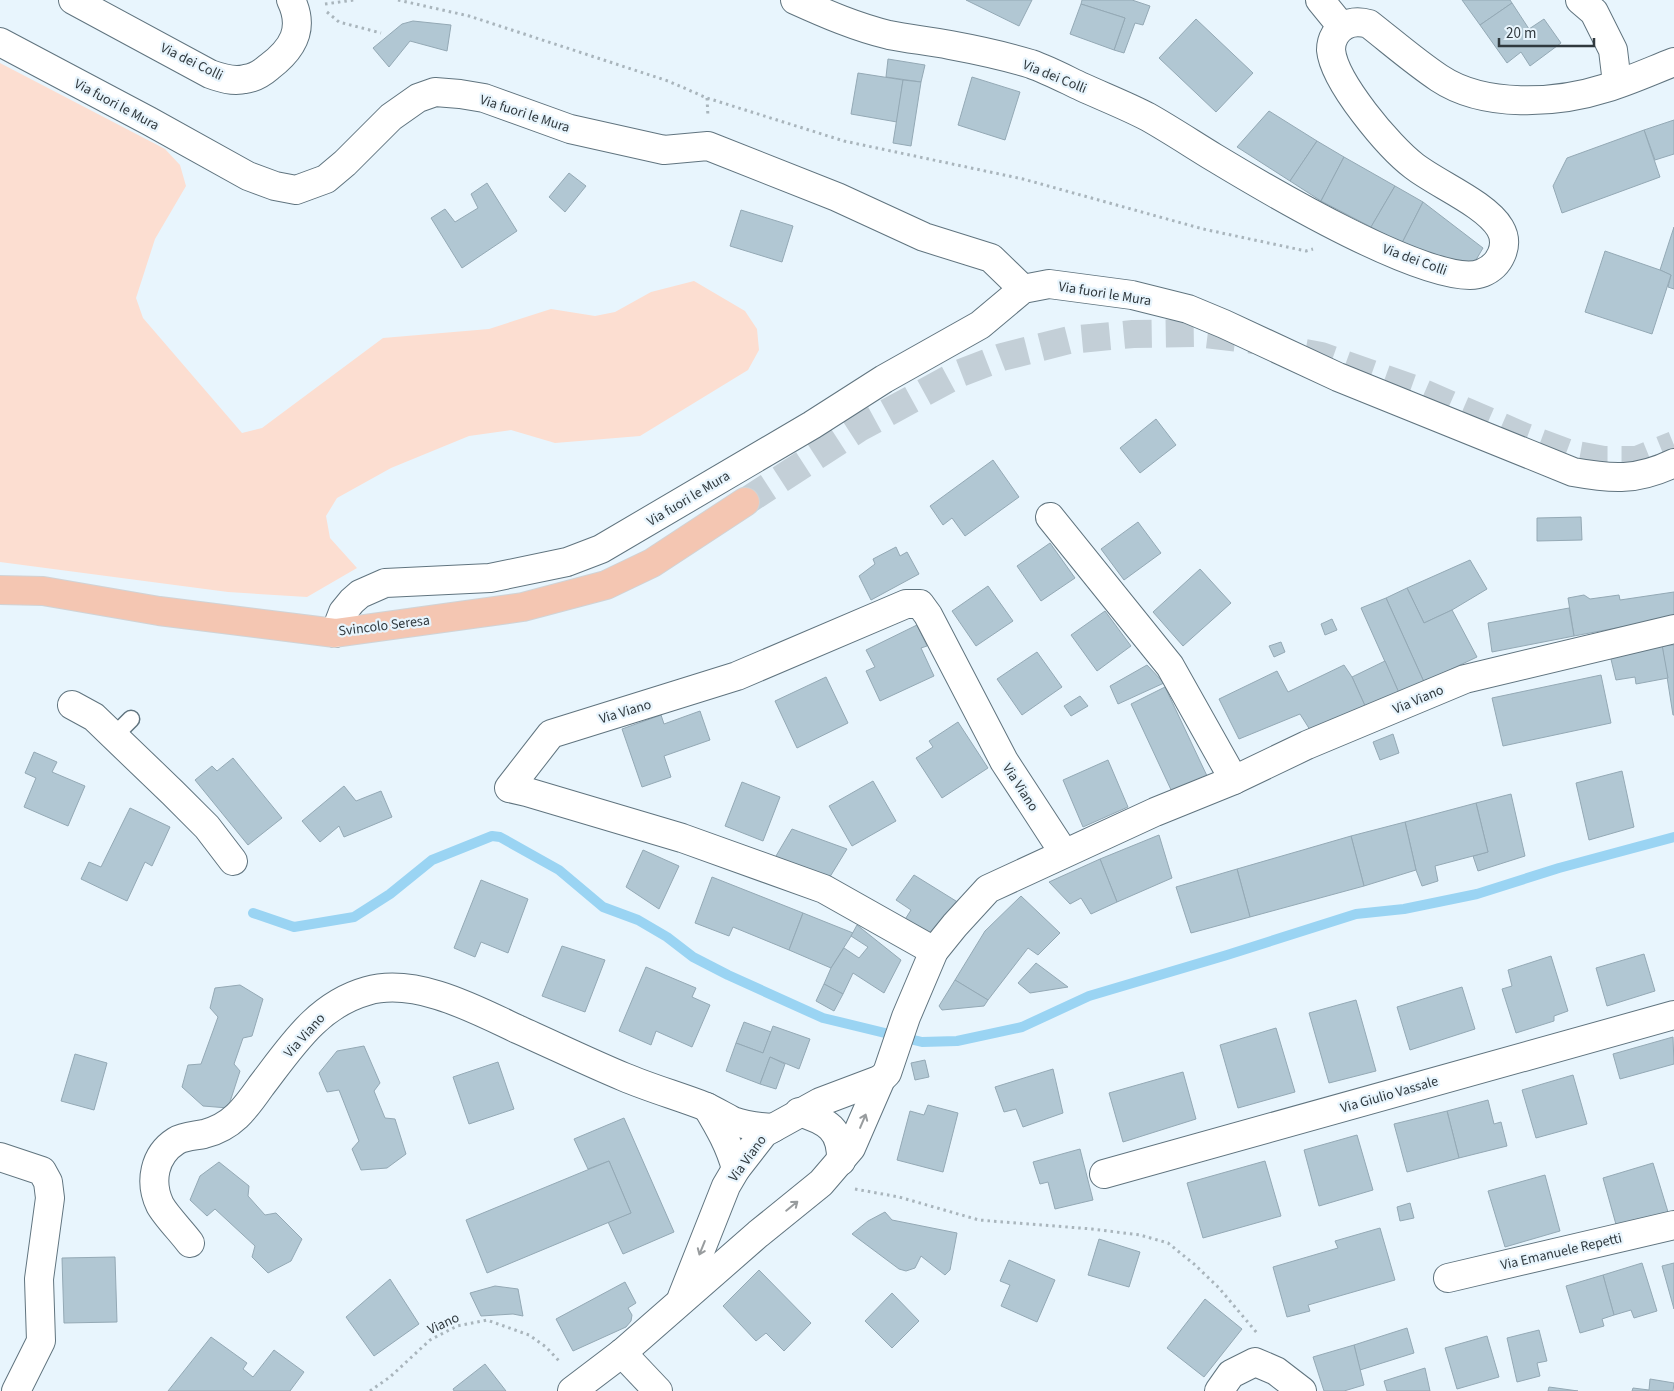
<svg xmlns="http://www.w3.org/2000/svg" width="1674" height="1391" font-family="'Source Sans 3',sans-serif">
<rect width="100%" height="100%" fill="#e8f5fd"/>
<path fill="#fcded1" d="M0,63L165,149L180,165L186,186L155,239L136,298L143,318L242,433L262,428L383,338L489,329L551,309L595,316L615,312L651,292L694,281L745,311L757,329L759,350L748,370L640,436L555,443L511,430L469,436L391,468L337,498L326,516L330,538L357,568L307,597L228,592L0,562Z"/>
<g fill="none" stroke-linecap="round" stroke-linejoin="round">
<path stroke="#9ad4f3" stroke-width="10" d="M253,913L294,927L354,917L390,894L432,860L492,836L500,837L559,870L603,907L638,920L667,937L693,957L728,975L823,1018L922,1042L957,1041L1022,1027L1089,996L1227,955L1356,914L1404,909L1477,894L1559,868L1674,837"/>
</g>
<g fill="#b1c7d3" stroke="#94a9b5">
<path d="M966,0H1032L1019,26Z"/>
<path d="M1082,0H1132L1150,6L1143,25L1135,23L1124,53L1114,50L1125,18L1081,4Z"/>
<path d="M1462,0H1510L1512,3L1480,25Z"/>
<path d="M1512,3L1529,29L1544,19L1561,43L1530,66L1521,52L1507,63L1480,25Z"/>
<path d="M1081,4L1125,18L1114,50L1070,34Z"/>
<path d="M1196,19L1253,73L1216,112L1159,58Z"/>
<path d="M413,21L451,25L447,51L410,41L389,67L373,48L402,24Z"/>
<path d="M888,59L925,65L921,82L886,77Z"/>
<path d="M858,73L903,80L897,122L851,114Z"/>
<path d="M972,77L1020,92L1005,140L958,125Z"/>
<path d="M903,80L921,82L911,146L893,143Z"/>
<path d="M1269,111L1317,141L1290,181L1237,147Z"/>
<path d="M1674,120V154L1655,160L1644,130Z"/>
<path d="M1644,130L1660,177L1562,213L1553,186L1567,158Z"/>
<path d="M1317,141L1344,157L1321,201L1290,181Z"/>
<path d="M1344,157L1395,186L1371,227L1321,201Z"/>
<path d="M569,173L586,186L565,212L549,197Z"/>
<path d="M487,183L517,231L462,268L431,218L445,209L455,222L478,208L471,194Z"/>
<path d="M1395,186L1423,202L1402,243L1371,227Z"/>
<path d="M1423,202L1483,248L1470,270L1402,243Z"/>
<path d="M741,210L793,226L782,262L730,246Z"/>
<path d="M1674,227V289L1668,287L1671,275L1660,270Z"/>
<path d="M1605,251L1660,270L1671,275L1652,334L1585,312Z"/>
<path d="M1156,419L1176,445L1140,473L1120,448Z"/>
<path d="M993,460L1019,497L965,536L952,518L943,525L930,506Z"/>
<path d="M1581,517L1582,540L1537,541V518Z"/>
<path d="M1138,522L1161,553L1124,580L1101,549Z"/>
<path d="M1050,543L1075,578L1041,601L1017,566Z"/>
<path d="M896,547L900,556L907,552L919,574L871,600L859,576L875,564L873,559Z"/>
<path d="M1470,560L1487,589L1452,610L1424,623L1407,588Z"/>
<path d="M1200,569L1231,603L1183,646L1153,612Z"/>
<path d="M988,586L1013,621L976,646L952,611Z"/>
<path d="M1407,588L1424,623L1452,610L1477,657L1424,682L1386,598Z"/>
<path d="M1674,592V617L1574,636L1568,598L1584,595L1590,599L1619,595L1620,600Z"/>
<path d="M1386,598L1424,682L1399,693L1361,608Z"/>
<path d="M1569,608L1574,636L1492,652L1488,623Z"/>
<path d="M1105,611L1131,646L1097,671L1071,635Z"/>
<path d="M1332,619L1337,630L1325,635L1321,624Z"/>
<path d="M917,625L927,646L921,648L934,676L880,701L866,671L875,667L866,650Z"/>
<path d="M1281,642L1285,652L1274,657L1269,646Z"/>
<path d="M1662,645H1674V715H1673Z"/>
<path d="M1662,645L1668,678L1636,684L1635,677L1616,680L1610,655Z"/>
<path d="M1037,652L1062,687L1022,715L997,679Z"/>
<path d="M1385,661L1399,693L1366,708L1352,677Z"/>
<path d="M1147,665L1164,683L1118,704L1110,686Z"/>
<path d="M1344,665L1352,677L1366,708L1312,733L1300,714L1239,739L1219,699L1277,671L1288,692Z"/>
<path d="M1601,675L1611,723L1503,746L1492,698Z"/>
<path d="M826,677L848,723L797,748L775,701Z"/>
<path d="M1165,687L1208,778L1173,794L1131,704Z"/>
<path d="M1080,696L1088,706L1071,716L1064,706Z"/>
<path d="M700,711L710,740L664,756L671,777L642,787L622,729L661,715L664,724Z"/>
<path d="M958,722L988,768L942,798L916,758L933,747L929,741Z"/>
<path d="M1393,734L1399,753L1380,760L1373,742Z"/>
<path d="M34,752L57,762L52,772L85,786L68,826L24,807L36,778L25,773Z"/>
<path d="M233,758L282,818L248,845L195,780L212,766L217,771Z"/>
<path d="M1108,760L1128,807L1083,827L1063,780Z"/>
<path d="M1622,771L1634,827L1589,840L1576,783Z"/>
<path d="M873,781L896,821L852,846L829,806Z"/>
<path d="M742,782L780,797L763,841L725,826Z"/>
<path d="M344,786L356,801L381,791L392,817L344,837L339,826L320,842L302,821Z"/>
<path d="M1511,794L1525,856L1478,871L1473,856L1488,852L1476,803Z"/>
<path d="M1476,803L1488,852L1435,866L1438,881L1422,886L1416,870L1405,822Z"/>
<path d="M130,808L170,827L152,866L145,862L127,901L81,879L89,862L101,867Z"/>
<path d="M1405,822L1416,870L1364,886L1351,836Z"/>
<path d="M792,829L847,849L828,880L773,861Z"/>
<path d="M1159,835L1172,878L1117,902L1100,859Z"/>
<path d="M1351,836L1364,886L1250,917L1237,869Z"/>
<path d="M643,850L679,866L659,909L626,887Z"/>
<path d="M1100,859L1117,902L1091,914L1081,898L1070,904L1049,882Z"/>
<path d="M1237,869L1250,917L1191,933L1176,887Z"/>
<path d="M914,875L964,906L938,940L904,921L911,910L896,900Z"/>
<path d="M712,877L803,913L789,950L733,927L729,936L695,923Z"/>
<path d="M481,880L528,899L508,953L481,942L475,957L454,948Z"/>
<path d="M1021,896L1060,933L1038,955L1028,948L988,1000L955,980L985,931Z"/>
<path d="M803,913L853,933L831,968L789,950Z"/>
<path d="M857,925L901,960L884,993L853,973L843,994L824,984L831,968L844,948L859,958L868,947L851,936Z"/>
<path d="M562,946L605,960L585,1012L542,996Z"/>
<path d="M1644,954L1655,991L1607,1006L1596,968Z"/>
<path d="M1551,956L1568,1011L1554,1016V1021L1516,1033L1502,989L1512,986L1508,970Z"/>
<path d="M1036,963L1068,987L1030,993L1018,983Z"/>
<path d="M646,967L696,988L692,997L710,1005L692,1047L656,1031L651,1045L619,1031Z"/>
<path d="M955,980L988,1000L984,1006L942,1010L939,1006Z"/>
<path d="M824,984L843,994L834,1011L816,1001Z"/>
<path d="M240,985L263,999L252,1036L243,1038L234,1064L240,1071L228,1108L203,1106L182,1087L188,1065L201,1064L218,1017L210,1008L215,988Z"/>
<path d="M1462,987L1475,1029L1410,1050L1397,1007Z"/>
<path d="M1356,1000L1376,1071L1329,1083L1309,1013Z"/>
<path d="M744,1022L771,1032L763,1053L736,1043Z"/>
<path d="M773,1026L810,1039L799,1069L770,1057L760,1084L726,1071L736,1043L763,1053Z"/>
<path d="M1276,1028L1295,1092L1238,1108L1220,1045Z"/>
<path d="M1673,1037L1674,1064L1620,1079L1613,1054Z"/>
<path d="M364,1046L380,1083L374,1091L385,1118L395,1119L406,1154L387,1168L361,1170L352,1149L359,1141L339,1090L327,1092L319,1073L337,1051Z"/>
<path d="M75,1054L107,1063L94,1110L61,1101Z"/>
<path d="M770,1057L785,1064L776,1089L760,1084Z"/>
<path d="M925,1060L929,1077L915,1080L911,1063Z"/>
<path d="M498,1062L514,1109L469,1124L453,1077Z"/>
<path d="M1053,1069L1063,1113L1023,1127L1016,1109L1004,1112L995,1087Z"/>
<path d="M1183,1072L1196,1119L1123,1142L1109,1093Z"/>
<path d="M1573,1075L1587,1124L1536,1138L1522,1090Z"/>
<path d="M1488,1100L1494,1124L1501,1122L1507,1146L1459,1158L1447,1111Z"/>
<path d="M928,1105L958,1113L943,1172L897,1160L910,1111L924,1115Z"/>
<path d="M1447,1111L1459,1158L1407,1172L1394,1124Z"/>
<path d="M624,1118L674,1232L623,1254L608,1222L631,1213L609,1161L588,1169L574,1139Z"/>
<path d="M1357,1135L1373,1190L1319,1206L1304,1150Z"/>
<path d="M1080,1149L1093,1200L1055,1209L1048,1182L1040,1184L1033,1162Z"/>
<path d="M609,1161L631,1213L487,1273L466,1220Z"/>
<path d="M1265,1161L1281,1216L1203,1238L1187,1183Z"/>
<path d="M219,1162L249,1186L248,1196L265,1215L276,1213L302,1239L291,1261L268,1273L252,1257L255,1246L215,1209L207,1216L190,1200L200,1176Z"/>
<path d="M1653,1163L1668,1212L1617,1228L1603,1178Z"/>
<path d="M1545,1175L1560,1231L1505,1247L1488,1191Z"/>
<path d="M1410,1203L1414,1218L1400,1221L1397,1207Z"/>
<path d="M885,1212L892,1220L957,1233L950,1270L945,1275L921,1256L915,1268L906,1271L899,1269L852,1234L868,1221Z"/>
<path d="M1380,1228L1395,1280L1308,1305L1310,1311L1287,1317L1273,1267L1338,1248L1335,1241Z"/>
<path d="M1099,1239L1140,1252L1129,1287L1088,1275Z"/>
<path d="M115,1257L117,1322L64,1323L62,1258Z"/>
<path d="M1009,1260L1055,1280L1037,1322L1001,1306L1010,1285L1000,1281Z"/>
<path d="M1642,1263L1657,1311L1634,1318L1631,1310L1614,1315L1603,1275Z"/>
<path d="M1674,1263V1309L1662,1266Z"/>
<path d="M759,1270L811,1323L784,1351L766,1333L756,1341L723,1306Z"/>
<path d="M1603,1275L1614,1315L1602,1319L1604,1326L1580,1333L1566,1286Z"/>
<path d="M390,1279L419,1324L374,1356L346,1317Z"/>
<path d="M625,1282L636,1303L628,1308L632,1315L631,1321L626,1327L573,1351L556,1319Z"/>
<path d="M495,1286L518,1289L523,1316L513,1314L481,1316L470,1293Z"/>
<path d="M892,1293L919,1321L892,1348L865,1321Z"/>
<path d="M1205,1299L1242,1329L1204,1377L1167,1348Z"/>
<path d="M1407,1328L1414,1353L1360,1370L1354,1345Z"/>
<path d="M1539,1330L1547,1361L1537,1363L1540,1376L1517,1382L1507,1338Z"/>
<path d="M1487,1336L1499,1377L1457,1389L1445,1348Z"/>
<path d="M211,1337L247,1363L243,1369L253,1377L274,1350L304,1372L290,1391H168Z"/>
<path d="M1354,1345L1364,1385L1344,1391H1324L1313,1357Z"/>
<path d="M485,1364L506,1391H454L453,1389Z"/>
<path d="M1425,1368L1430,1391H1387L1384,1381Z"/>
<path d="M1650,1379L1674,1383L1673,1391H1632L1633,1388L1649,1390Z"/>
<path d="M1549,1387L1578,1391H1548Z"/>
</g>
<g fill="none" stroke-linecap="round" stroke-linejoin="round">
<g stroke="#c3cfd7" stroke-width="28" stroke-dasharray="28 14" stroke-linecap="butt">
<path d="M1305,353L1321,356L1414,389L1525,437L1571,454L1604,460H1637L1674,445"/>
<path d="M745,502L859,428L958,374L1002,357L1069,340L1133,334L1197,333L1254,340"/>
</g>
<defs>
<path id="lane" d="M118,741L122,728L131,719"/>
<g id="street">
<path d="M1320,0L1342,27"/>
<path d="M1580,0L1594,12L1613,50L1617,83"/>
<path d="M0,42L149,121L248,176L275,186L296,190L326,179L345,163L391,117L418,98L435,92L460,94L484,98L570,129L664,150L708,146L837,197L924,237L991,258L1023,289"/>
<path d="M1050,517L1170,666L1234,780"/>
<path d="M335,633L343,612L352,601L360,594L385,583L490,578L567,562L601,549L812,425L884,379L980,325L1023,289L1049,284L1132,295L1188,309L1224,324L1338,377L1573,472C1612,479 1637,481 1674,463"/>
<path d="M72,705L94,717L173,793L207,827L233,861"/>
<path d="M934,951L824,889L682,838L527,792L509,788L551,734L737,676L906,604H920L928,615L1004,761L1064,853"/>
<path d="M707,1107C719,1127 730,1146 736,1169"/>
<path d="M799,1112C827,1121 842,1129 841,1161"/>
<path d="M0,1157L42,1171L48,1182L50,1198L39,1279L41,1341L16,1391"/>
<path d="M1104,1174L1674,1015"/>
<path d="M190,1243C182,1232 166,1216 160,1205C149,1182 154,1155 176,1141C184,1136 195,1136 204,1134C232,1127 245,1109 261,1086C291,1047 317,1005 367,991C415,977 475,1009 517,1029C553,1045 588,1062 624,1077C650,1088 678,1096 704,1106C714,1110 723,1116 733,1121C746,1126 759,1127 773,1128"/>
<path d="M1448,1278L1674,1225"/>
<path d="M682,1297L726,1186L736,1169L764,1133L820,1102L881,1079"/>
<path d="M622,1353L658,1391"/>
<path d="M572,1391L622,1353L758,1234L821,1183L851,1148L881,1079L887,1073L906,1017L934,951L955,925L988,889L1155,812L1234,780L1307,745L1465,679L1674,629"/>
<path d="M1219,1391L1231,1374L1255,1362L1276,1371L1302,1391"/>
</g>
<g id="secondary">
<path d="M73,0L210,74C221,78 233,82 245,79C254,78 262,73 269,67C293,49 305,29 291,0"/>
<path d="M795,0C826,14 856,27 889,35C909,39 930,41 950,45C977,50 1005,56 1031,64C1048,70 1065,79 1082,87C1104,97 1127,106 1148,117C1171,130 1192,144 1215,158C1258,184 1438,292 1482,273C1500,266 1510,245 1500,228C1486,204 1437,184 1414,166C1389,147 1334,82 1331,50C1331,45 1332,40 1335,35C1343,22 1356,20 1369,24C1392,42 1415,62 1439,78C1484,108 1556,104 1606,88C1629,81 1651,71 1674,62"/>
</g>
<path id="primary" d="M0,590L43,591L159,611L335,633L523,607L606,585L652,563L745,502"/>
</defs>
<use href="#lane" stroke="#60747f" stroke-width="19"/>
<use href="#street" stroke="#60747f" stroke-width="30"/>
<use href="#secondary" stroke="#60747f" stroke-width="30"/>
<use href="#primary" stroke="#d1d3d5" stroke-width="30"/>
<g stroke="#a9b5bc" stroke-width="3" stroke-dasharray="2.5 4" stroke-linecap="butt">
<path d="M398,0L469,16L668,81L707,98L844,141L1023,179L1203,229L1306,251L1313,249"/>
<path d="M325,4L354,0"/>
<path d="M327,12L339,22L381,33"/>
<path d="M707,98L708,117"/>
<path d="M855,1189L899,1197L979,1220L1092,1229L1140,1235L1168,1243L1194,1264L1219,1288L1257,1333"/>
<path d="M370,1391L390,1377L430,1340L457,1326L487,1320L529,1335L546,1347L561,1363"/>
</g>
<use href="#lane" stroke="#fff" stroke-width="16"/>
<use href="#street" stroke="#fff" stroke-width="28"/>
<use href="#secondary" stroke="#fff" stroke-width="28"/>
<use href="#primary" stroke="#f4c6b2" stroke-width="28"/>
</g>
<defs><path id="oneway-shaft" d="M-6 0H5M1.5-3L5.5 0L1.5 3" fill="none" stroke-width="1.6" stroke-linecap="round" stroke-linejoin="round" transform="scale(1.25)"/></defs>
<g stroke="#989c9e">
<use href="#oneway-shaft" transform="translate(863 1121) rotate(-67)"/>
<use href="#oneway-shaft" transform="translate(792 1206) rotate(-39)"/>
<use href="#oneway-shaft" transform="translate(702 1248) rotate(112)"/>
</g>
<g text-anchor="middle" stroke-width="4.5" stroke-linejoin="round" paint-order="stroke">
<g font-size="14" fill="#30393e" stroke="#e8f5fd">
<text transform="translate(192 61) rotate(26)" y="5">Via dei Colli</text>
<text transform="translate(1055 76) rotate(22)" y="5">Via dei Colli</text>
<text transform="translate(117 104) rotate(28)" y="5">Via fuori le Mura</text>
<text transform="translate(525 113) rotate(18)" y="5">Via fuori le Mura</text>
<text transform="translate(1415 259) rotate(20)" y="5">Via dei Colli</text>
<text transform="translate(1105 293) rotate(9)" y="5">Via fuori le Mura</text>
<text transform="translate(688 498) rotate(-31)" y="5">Via fuori le Mura</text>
<text transform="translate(384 625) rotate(-7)" y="5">Svincolo Seresa</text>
<text transform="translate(1418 699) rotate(-23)" y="5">Via Viano</text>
<text transform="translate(625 711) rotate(-17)" y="5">Via Viano</text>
<text transform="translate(1021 787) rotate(57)" y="5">Via Viano</text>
<text transform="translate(304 1035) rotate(-48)" y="5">Via Viano</text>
<text transform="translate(1389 1094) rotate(-16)" y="5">Via Giulio Vassale</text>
<text transform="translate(747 1158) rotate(-54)" y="5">Via Viano</text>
<text transform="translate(1561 1251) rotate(-13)" y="5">Via Emanuele Repetti</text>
<text transform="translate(443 1323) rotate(-25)" y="5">Viano</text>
</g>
</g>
<path d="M1499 38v8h95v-8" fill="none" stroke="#30393e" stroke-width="2.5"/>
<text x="1506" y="38" font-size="15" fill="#30393e" stroke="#e8f5fd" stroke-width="4" paint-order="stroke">20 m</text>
</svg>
